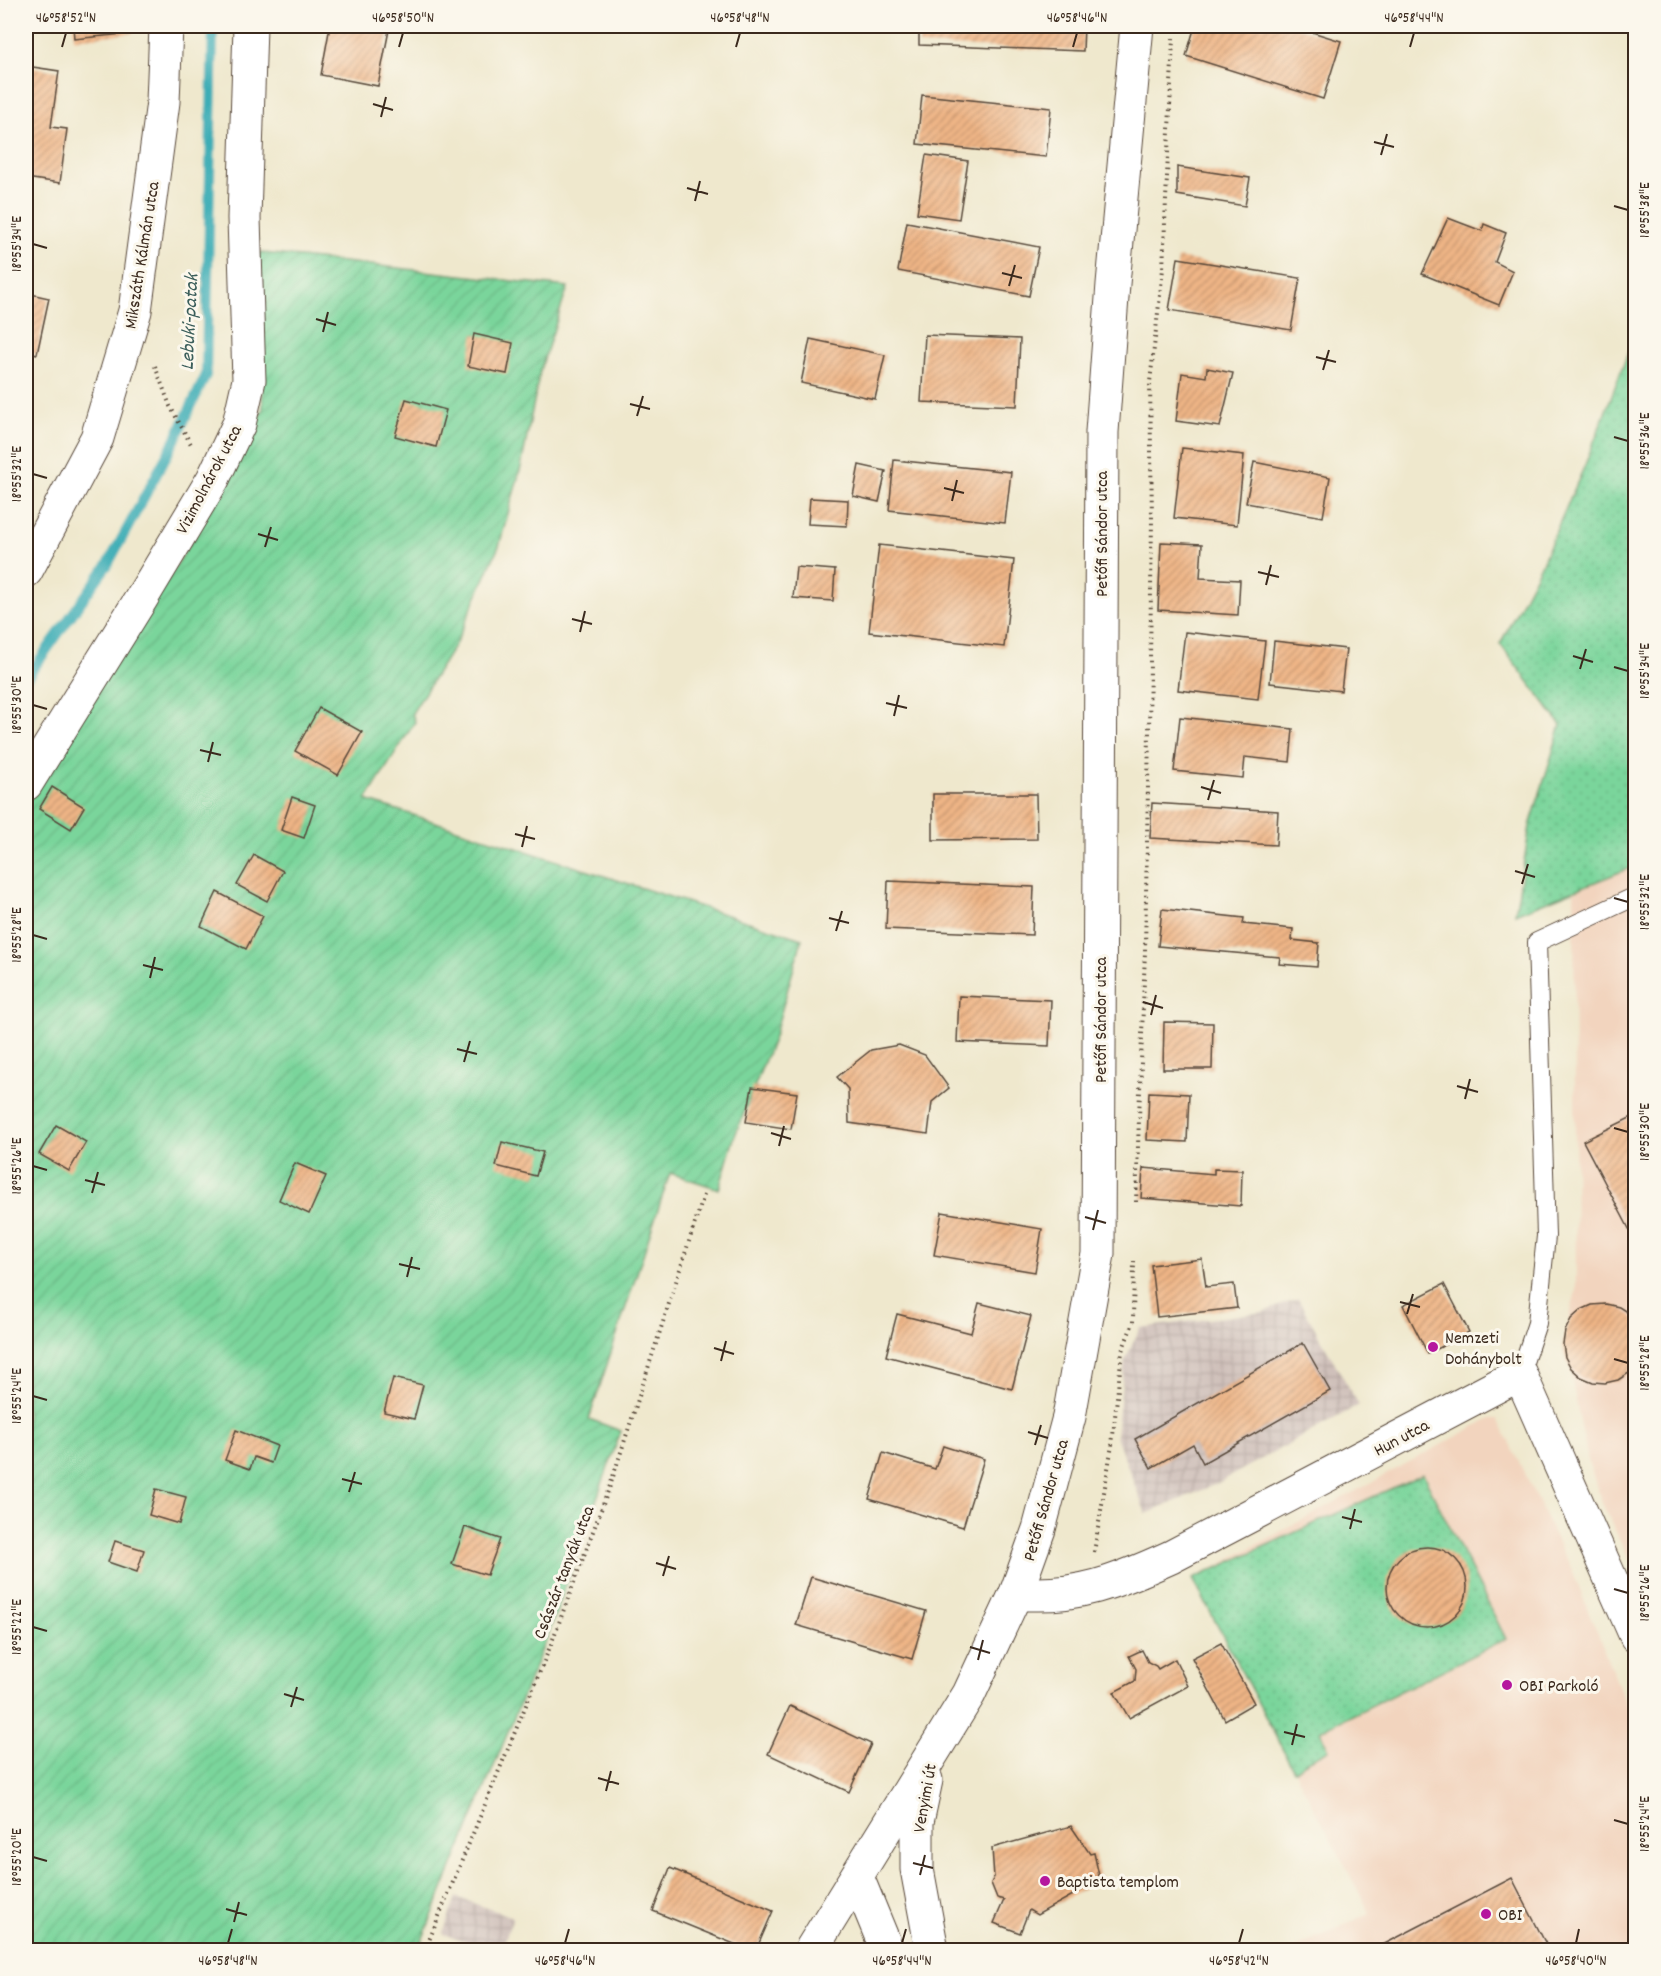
<svg xmlns="http://www.w3.org/2000/svg" width="1661" height="1976" font-family="Dekko,sans-serif">
<defs>
<pattern id="industrial-grid" width="8" height="8" patternUnits="userSpaceOnUse" patternTransform="scale(1.5)"><rect width="8" height="8" fill="#cfc0ba"/><path d="M0 4h8M4 0v8" fill="none" stroke="#b3a59f"/></pattern>
<pattern id="grass-dots" width="8" height="8" patternUnits="userSpaceOnUse" patternTransform="scale(1.5)"><rect width="8" height="8" fill="#7ad59b"/><path d="M2 2h.1M6 6h.1" fill="none" stroke="#6ab785" stroke-width="1.8" stroke-linecap="round"/></pattern>
<pattern id="garden-furrows" width="10" height="10" patternUnits="userSpaceOnUse" patternTransform="scale(1.5)"><rect width="10" height="10" fill="#7ad59b"/><path d="M-1 1l2-2M0 10L10 0M9 11l2-2" fill="none" stroke="#6ab785"/></pattern>
<pattern id="building-hatch" width="6" height="6" patternUnits="userSpaceOnUse" patternTransform="scale(1.5)"><rect width="6" height="6" fill="#efb586"/><path d="M-1 1l2-2M0 6l6-6M5 7l2-2" fill="none" stroke="#c3936d"/></pattern>
</defs>
<rect width="100%" height="100%" fill="#fbf7ec"/>
<filter id="ink" filterUnits="userSpaceOnUse"><feTurbulence type="fractalNoise" baseFrequency=".0167" numOctaves="2"/><feDisplacementMap in="SourceGraphic" scale="12" xChannelSelector="R" yChannelSelector="G"/><feConvolveMatrix kernelMatrix="1 2 1 2 8 2 1 2 1" color-interpolation-filters="sRGB"/></filter>
<filter id="wash" filterUnits="userSpaceOnUse"><feTurbulence type="fractalNoise" baseFrequency=".008" numOctaves="4" result="noise"/><feDisplacementMap in="SourceGraphic" scale="24" xChannelSelector="R" yChannelSelector="G"/><feGaussianBlur stdDeviation="1.35" result="paint"/><feColorMatrix in="noise" values="0 0 0 0 0 0 0 0 0 0 0 0 0 0 0 0 0 1.4 0 .05"/><feComposite in="paint" operator="in"/></filter>
<g filter="url(#wash)">
<rect width="100%" height="100%" fill="#efe8cd"/>
<g fill="#f2d4be">
<path d="M1635,866V1571L1602,1503L1588,1460L1570,1371L1569,1316L1576,1292L1574,891Z"/>
<path d="M1489,1419H1498L1573,1573L1635,1727V1950H1290L1370,1913L1193,1579Z"/>
</g>
<g fill="url(#industrial-grid)">
<path d="M1298,1299L1359,1405L1216,1484L1146,1514L1116,1436L1125,1360L1140,1328L1263,1312Z"/>
<path d="M456,1897L513,1917L501,1950H488L443,1934Z"/>
</g>
<g fill="url(#grass-dots)" stroke="#5a805c" stroke-width="1.5">
<path d="M1635,335V866L1515,914L1530,826L1561,725L1500,644L1542,563L1585,465Z"/>
<path d="M1423,1474L1506,1639L1320,1731L1329,1750L1304,1763L1294,1771L1193,1579Z"/>
</g>
<path fill="url(#garden-furrows)" stroke="#5a805c" stroke-width="1.5" d="M255,252L568,287L540,371L521,467L499,546L456,643L412,713L415,722L366,800L802,939L774,1037L734,1138L719,1189L670,1173L589,1419L621,1431L548,1635L418,1950H26V789L180,560L263,409Z"/>
<g fill="none" stroke-linecap="round" stroke-linejoin="round">
<path stroke="#3cadb6" stroke-width="10" d="M26,679L108,564L174,442L206,375L213,26"/>
</g>
<g id="blocks">
<g fill="url(#building-hatch)">
<path d="M73,26H132L133,33L74,39Z"/>
<path d="M330,26H365L389,30L378,86L321,75Z"/>
<path d="M919,26H1084L1083,51L919,45Z"/>
<path d="M1195,26H1293L1341,41L1323,99L1186,56Z"/>
<path d="M26,66L59,71L51,127L67,129L60,183L26,178Z"/>
<path d="M922,95L1051,108L1046,157L917,144Z"/>
<path d="M926,155L968,161L959,219L917,213Z"/>
<path d="M1177,167L1250,178L1245,206L1177,195Z"/>
<path d="M1448,218L1482,231L1484,224L1506,233L1495,262L1513,271L1499,305L1422,274Z"/>
<path d="M907,222L1039,247L1029,296L898,271Z"/>
<path d="M1178,258L1300,278L1291,330L1169,310Z"/>
<path d="M26,293L49,298L37,354L26,351Z"/>
<path d="M474,334L513,343L507,374L468,366Z"/>
<path d="M925,335L1020,339L1017,406L921,402Z"/>
<path d="M810,339L885,355L875,399L801,383Z"/>
<path d="M1207,368L1233,373L1220,427L1176,421L1182,373L1206,377Z"/>
<path d="M406,399L446,410L436,447L395,436Z"/>
<path d="M1182,448L1244,455L1237,525L1174,518Z"/>
<path d="M894,460L1011,472L1005,523L889,510Z"/>
<path d="M1254,462L1330,477L1323,517L1246,503Z"/>
<path d="M859,465L886,471L879,502L853,496Z"/>
<path d="M810,498L848,500L847,526L808,524Z"/>
<path d="M1161,542L1202,544L1200,578L1240,580L1238,615L1158,610Z"/>
<path d="M879,545L1014,560L1004,647L869,632Z"/>
<path d="M796,567L835,570L833,601L793,598Z"/>
<path d="M1185,632L1265,641L1258,699L1178,690Z"/>
<path d="M1274,641L1346,649L1341,691L1270,683Z"/>
<path d="M319,708L362,732L338,775L295,751Z"/>
<path d="M1180,717L1293,729L1290,762L1245,757L1243,778L1174,771Z"/>
<path d="M52,787L84,807L71,829L39,809Z"/>
<path d="M933,794H1036L1037,839L933,840Z"/>
<path d="M292,797L315,805L304,838L281,830Z"/>
<path d="M1152,803L1278,811L1276,845L1150,838Z"/>
<path d="M254,855L283,871L267,901L237,885Z"/>
<path d="M888,881L1034,887L1032,935L886,929Z"/>
<path d="M217,892L263,916L246,949L201,926Z"/>
<path d="M1162,909L1244,918L1243,924L1293,929L1292,940L1319,943L1317,967L1279,964L1280,957L1158,946Z"/>
<path d="M959,996L1051,1000L1049,1046L957,1042Z"/>
<path d="M1164,1022L1213,1023L1212,1069H1163Z"/>
<path d="M899,1045L925,1055L949,1088L932,1102L928,1134L849,1123L848,1089L837,1077L871,1050Z"/>
<path d="M752,1087L797,1093L791,1129L746,1122Z"/>
<path d="M1149,1092L1189,1094L1187,1142L1147,1140Z"/>
<path d="M1636,1115V1242L1583,1141Z"/>
<path d="M56,1125L86,1142L69,1171L39,1154Z"/>
<path d="M502,1142L543,1152L536,1176L496,1166Z"/>
<path d="M295,1163L326,1176L309,1214L279,1200Z"/>
<path d="M1143,1168L1214,1174V1169L1242,1170L1241,1206L1141,1198Z"/>
<path d="M942,1212L1042,1229L1035,1272L934,1255Z"/>
<path d="M1202,1259L1206,1287L1234,1284L1237,1308L1157,1317L1151,1265Z"/>
<path d="M1444,1284L1469,1332L1428,1354L1403,1305Z"/>
<path d="M979,1303L1031,1316L1012,1389L886,1356L897,1314L971,1333Z"/>
<path d="M1606,1304L1619,1307L1630,1314L1636,1322V1365L1629,1373L1618,1380L1605,1383L1593,1382L1581,1377L1571,1368L1565,1357L1563,1344L1565,1331L1571,1319L1581,1310L1592,1305Z"/>
<path d="M1303,1343L1330,1391L1203,1463L1193,1444L1151,1468L1135,1439Z"/>
<path d="M393,1378L423,1385L414,1419L384,1412Z"/>
<path d="M236,1430L277,1446L271,1463L254,1457L250,1469L225,1460Z"/>
<path d="M943,1446L984,1459L963,1527L869,1499L883,1453L935,1469Z"/>
<path d="M156,1489L186,1497L179,1524L149,1515Z"/>
<path d="M465,1527L500,1539L487,1575L452,1564Z"/>
<path d="M115,1541L144,1550L137,1572L108,1562Z"/>
<circle cx="1427" cy="1587" r="40"/>
<path d="M811,1577L926,1611L912,1659L796,1625Z"/>
<path d="M1221,1643L1254,1703L1225,1720L1192,1658Z"/>
<path d="M1142,1650L1148,1662L1156,1666L1158,1669L1175,1659L1188,1686L1129,1718L1114,1692L1135,1681L1136,1669L1129,1656Z"/>
<path d="M790,1706L871,1744L849,1792L768,1754Z"/>
<path d="M1071,1826L1090,1854L1094,1853L1100,1880L1037,1915L1029,1910L1020,1933L994,1923L1004,1900L997,1898L991,1883L994,1877L992,1848Z"/>
<path d="M670,1868L773,1911L756,1950H749L653,1911Z"/>
<path d="M1512,1878L1549,1950H1373Z"/>
</g>
</g>
</g>
<g filter="url(#ink)">
<use href="#blocks" fill-opacity="0" stroke="#564638" stroke-width="1.5"/>
<g fill="none" stroke-linecap="round" stroke-linejoin="round">
<defs>
<path id="lane" d="M1520,1374L1537,1323L1546,1236L1537,942L1636,896"/>
<g id="street">
<path d="M26,571L97,438L135,311L163,102L166,26"/>
<path d="M26,784L141,599L213,479L239,424L249,380L244,218L250,26"/>
<path d="M1016,1593C1076,1599 1118,1581 1171,1557L1520,1374L1636,1636"/>
<path d="M926,1780L917,1822V1869L932,1950"/>
<path d="M857,1877L887,1950"/>
<path d="M811,1950L969,1694L1016,1593L1039,1529L1069,1417L1098,1254L1102,432L1113,284L1137,26"/>
</g>
</defs>
<use href="#lane" stroke="#564638" stroke-width="20"/>
<use href="#street" stroke="#564638" stroke-width="35"/>
<g stroke="#564638" stroke-width="4" stroke-dasharray="1.5 4.5" stroke-linecap="butt">
<path d="M155,366L170,406L192,446"/>
<path d="M1136,1202L1145,951L1149,731L1152,519L1150,382L1163,269L1173,38"/>
<path d="M1094,1552L1112,1445L1122,1351L1133,1323L1134,1261"/>
<path d="M425,1950L550,1647L611,1483L704,1195"/>
</g>
<use href="#lane" stroke="#fff" stroke-width="18"/>
<use href="#street" stroke="#fff" stroke-width="33"/>
</g>
</g>
<path fill="none" stroke="#3b2a1e" stroke-width="2" d="M62,47L66,33M399,47L403,33M736,47L740,33M1073,47L1077,33M1410,47L1414,33M373,104L393,110M381,117L386,97M1374,142L1394,147M1381,155L1387,134M687,188L708,194M695,201L700,181M1614,206L1628,210M33,244L47,248M1002,273L1022,278M1009,286L1015,265M316,319L336,325M323,332L328,312M1316,357L1336,362M1323,370L1329,350M630,404L650,409M637,416L643,396M1614,437L1628,441M33,474L47,478M944,488L964,493M952,501L957,480M258,534L278,540M265,547L271,527M1258,572L1279,577M1266,585L1271,565M572,619L592,624M580,632L585,611M1573,656L1593,662M1614,667L1628,671M1580,669L1586,649M886,703L907,708M33,705L47,709M894,716L899,695M200,750L221,755M208,762L213,742M1201,787L1221,793M1208,800L1214,780M515,834L535,839M522,847L527,826M1515,871L1535,877M1522,884L1528,864M1614,898L1628,902M829,918L849,923M836,931L842,911M33,935L47,939M143,965L163,970M150,978L155,957M1143,1002L1163,1008M1151,1015L1156,995M457,1049L477,1054M464,1062L470,1041M1457,1086L1478,1092M1465,1099L1470,1079M1614,1128L1628,1132M771,1133L791,1139M779,1146L784,1126M33,1166L47,1170M85,1180L105,1185M92,1193L98,1172M1085,1217L1106,1223M1093,1230L1098,1210M399,1264L420,1269M407,1277L412,1257M1400,1302L1420,1307M1407,1314L1413,1294M714,1348L734,1354M1614,1359L1628,1363M721,1361L726,1341M33,1396L47,1400M1028,1432L1048,1438M1035,1445L1041,1425M342,1479L362,1484M349,1492L355,1472M1342,1517L1362,1522M1350,1529L1355,1509M656,1563L676,1569M663,1576L669,1556M1614,1589L1628,1593M33,1627L47,1631M970,1647L990,1653M978,1660L983,1640M284,1694L304,1700M291,1707L297,1687M1284,1732L1305,1737M1292,1745L1297,1724M598,1778L619,1784M606,1791L611,1771M1614,1820L1628,1824M33,1857L47,1861M913,1863L933,1868M920,1875L925,1855M226,1909L247,1915M234,1922L239,1902M228,1943L232,1929M565,1943L569,1929M902,1943L906,1929M1239,1943L1243,1929M1576,1943L1579,1929"/>
<g fill="#b5179e" stroke="#fbf7ec" stroke-width="2">
<circle cx="1433" cy="1347" r="6"/>
<circle cx="1507" cy="1685" r="6"/>
<circle cx="1045" cy="1881" r="6"/>
<circle cx="1486" cy="1914" r="6"/>
</g>
<g text-anchor="middle" stroke-width="6" stroke-linejoin="round" paint-order="stroke">
<g font-size="18" fill="#3b2a1e" stroke="#fbf7ec">
<text transform="translate(141 255) rotate(-81)" y="6">Mikszáth Kálmán utca</text>
<text transform="translate(208 479) rotate(-62)" y="6">Vizimolnárok utca</text>
<text transform="translate(1101 534) rotate(-90)" y="6">Petőfi Sándor utca</text>
<text transform="translate(1100 1020) rotate(-90)" y="6">Petőfi Sándor utca</text>
<text transform="translate(1401 1437) rotate(-28)" y="6">Hun utca</text>
<text transform="translate(1045 1500) rotate(-74)" y="6">Petőfi Sándor utca</text>
<text transform="translate(563 1572) rotate(-69)" y="6">Császár tanyák utca</text>
<text transform="translate(924 1798) rotate(-80)" y="6">Venyimi út</text>
</g>
<g font-size="18" fill="#3b2a1e" stroke="#fbf7ec" text-anchor="start">
<text x="1445" y="1343">Nemzeti<tspan x="1445" dy="21">Dohánybolt</tspan></text>
<text x="1519" y="1691">OBI Parkoló</text>
<text x="1057" y="1887">Baptista templom</text>
<text x="1498" y="1920">OBI</text>
</g>
<g font-size="20" font-style="italic" fill="#3b5e5b" stroke="#fbf7ec">
<text transform="translate(188 322) rotate(-87)" y="7">Lebuki-patak</text>
</g>
</g>
<rect width="1661" height="1976" fill="none" stroke="#fbf7ec" stroke-width="66"/>
<rect x="33" y="33" width="1595" height="1910" fill="none" stroke="#3b2a1e" stroke-width="2"/>
<g font-size="15" text-anchor="middle" fill="#3b2a1e">
<text x="66" y="22">46°58'52"N</text>
<text x="403" y="22">46°58'50"N</text>
<text x="740" y="22">46°58'48"N</text>
<text x="1077" y="22">46°58'46"N</text>
<text x="1414" y="22">46°58'44"N</text>
<text transform="translate(1644 210) rotate(-90)" y="5">18°55'38"E</text>
<text transform="translate(16 244) rotate(-90)" y="5">18°55'34"E</text>
<text transform="translate(1644 441) rotate(-90)" y="5">18°55'36"E</text>
<text transform="translate(16 474) rotate(-90)" y="5">18°55'32"E</text>
<text transform="translate(1644 671) rotate(-90)" y="5">18°55'34"E</text>
<text transform="translate(16 705) rotate(-90)" y="5">18°55'30"E</text>
<text transform="translate(1644 902) rotate(-90)" y="5">18°55'32"E</text>
<text transform="translate(16 935) rotate(-90)" y="5">18°55'28"E</text>
<text transform="translate(1644 1132) rotate(-90)" y="5">18°55'30"E</text>
<text transform="translate(16 1166) rotate(-90)" y="5">18°55'26"E</text>
<text transform="translate(1644 1363) rotate(-90)" y="5">18°55'28"E</text>
<text transform="translate(16 1396) rotate(-90)" y="5">18°55'24"E</text>
<text transform="translate(1644 1593) rotate(-90)" y="5">18°55'26"E</text>
<text transform="translate(16 1627) rotate(-90)" y="5">18°55'22"E</text>
<text transform="translate(1644 1824) rotate(-90)" y="5">18°55'24"E</text>
<text transform="translate(16 1857) rotate(-90)" y="5">18°55'20"E</text>
<text x="228" y="1965">46°58'48"N</text>
<text x="565" y="1965">46°58'46"N</text>
<text x="902" y="1965">46°58'44"N</text>
<text x="1239" y="1965">46°58'42"N</text>
<text x="1576" y="1965">46°58'40"N</text>
</g>
</svg>
